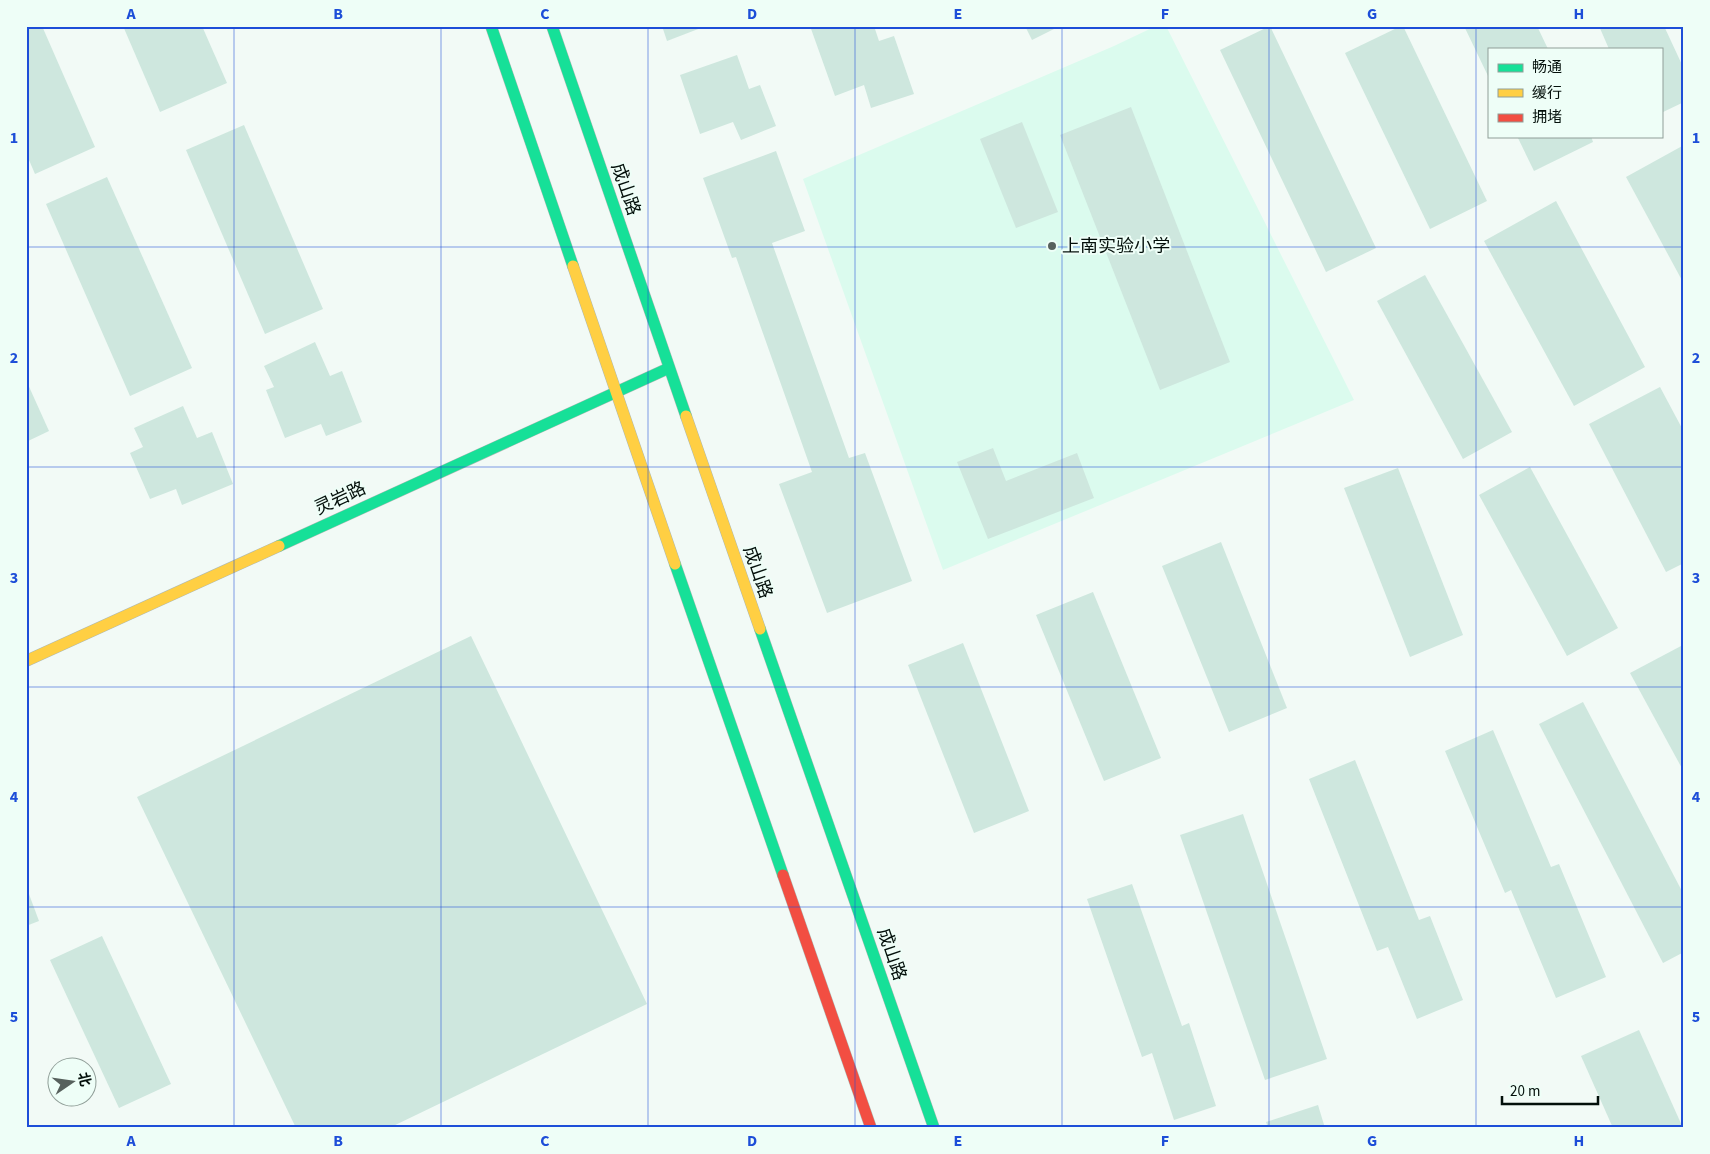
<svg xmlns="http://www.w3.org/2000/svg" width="1710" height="1154" font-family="'Source Sans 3','Noto Sans SC',sans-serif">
<rect width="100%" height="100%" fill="#f2faf6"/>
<path fill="#dbfbee" d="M1156,26H1166L1354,400L943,570L803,179L1114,46Z"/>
<g fill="#cee7de">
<path d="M26,26H42L95,147L35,174L26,153Z"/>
<path d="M123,26H202L227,83L160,112Z"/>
<path d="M662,26H706L667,41Z"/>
<path d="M810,26H874L879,41L894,36L914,94L871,108L864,85L835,96Z"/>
<path d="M1025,26H1060L1032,40Z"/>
<path d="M1270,26L1376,248L1326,272L1220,50Z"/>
<path d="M1401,26H1403L1487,201L1430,229L1345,53Z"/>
<path d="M1464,26H1537L1548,49H1489V78Z"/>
<path d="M1599,26H1664L1684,69V102L1661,113V49H1609Z"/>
<path d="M737,55L749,89L760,85L776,126L741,140L733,122L700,134L680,75Z"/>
<path d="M1131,107L1230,362L1160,390L1060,135Z"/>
<path d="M1022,122L1058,212L1016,228L980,139Z"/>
<path d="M244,125L323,309L265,334L186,150Z"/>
<path d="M1517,136H1591L1593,142L1534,171Z"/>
<path d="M1684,145V284L1626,177Z"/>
<path d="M776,151L805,231L772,243L849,458L865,453L912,581L827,613L779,484L812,472L736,257L732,258L703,178Z"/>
<path d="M107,177L192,368L130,396L46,204Z"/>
<path d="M1556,201L1645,367L1574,406L1484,241Z"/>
<path d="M1425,275L1512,432L1463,459L1377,301Z"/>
<path d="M315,342L330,376L342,371L362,422L326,436L321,424L285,438L266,390L274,387L264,366Z"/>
<path d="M26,380L49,431L26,442Z"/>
<path d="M1660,387L1684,432V563L1666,572L1589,424Z"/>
<path d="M183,406L197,438L212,432L233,484L182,505L176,489L150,499L130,453L143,447L134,428Z"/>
<path d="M993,448L1006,481L1077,453L1094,498L988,539L957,462Z"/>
<path d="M1530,467L1618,628L1567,656L1479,495Z"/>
<path d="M1398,468L1463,635L1410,657L1344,488Z"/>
<path d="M1221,542L1287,708L1229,732L1162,566Z"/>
<path d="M1093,592L1161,758L1104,781L1036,615Z"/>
<path d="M471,636L647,1004L389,1128H296L137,797Z"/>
<path d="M963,643L1029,811L974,833L908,665Z"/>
<path d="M1681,646L1684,652V772L1630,673Z"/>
<path d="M1583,702L1684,895V952L1663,963L1539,724Z"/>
<path d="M1493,730L1551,867L1559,864L1606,977L1556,998L1511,890L1505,893L1445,751Z"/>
<path d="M1355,760L1419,920L1430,916L1463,1000L1417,1019L1388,947L1377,951L1309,779Z"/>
<path d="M1243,814L1327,1059L1265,1080L1180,835Z"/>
<path d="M1132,884L1182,1026L1189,1023L1216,1106L1174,1120L1152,1053L1142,1057L1087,899Z"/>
<path d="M26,886L39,921L26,926Z"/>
<path d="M102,936L171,1084L119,1108L50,960Z"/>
<path d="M1639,1030L1683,1128H1613L1581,1056Z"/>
<path d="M1318,1105L1325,1128H1268L1266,1122Z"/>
</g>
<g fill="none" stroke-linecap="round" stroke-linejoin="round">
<defs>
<g id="fast">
<path d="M491,26L573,266"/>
<path d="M552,26L686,416"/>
<path d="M279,546L669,368"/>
<path d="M675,564L783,875"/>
<path d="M760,629L934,1128"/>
</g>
<g id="slow">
<path d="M573,266L675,564"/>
<path d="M686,416L760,629"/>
<path d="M26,661L279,546"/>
</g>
<path id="jam" d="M783,875L871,1128"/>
</defs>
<use href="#fast" stroke="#aeb9b4" stroke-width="12"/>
<use href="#slow" stroke="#aeb9b4" stroke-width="12"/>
<use href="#jam" stroke="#aeb9b4" stroke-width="12"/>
<use href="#fast" stroke="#16e098" stroke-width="11"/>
<use href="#slow" stroke="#ffcf43" stroke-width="11"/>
<use href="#jam" stroke="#f24e42" stroke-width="11"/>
</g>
<path fill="none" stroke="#1d4ed8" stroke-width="1" stroke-opacity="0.55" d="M234,26V1128M441,26V1128M648,26V1128M855,26V1128M1062,26V1128M1269,26V1128M1476,26V1128M26,247H1684M26,467H1684M26,687H1684M26,907H1684"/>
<circle fill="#57615d" stroke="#eefef7" stroke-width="2" cx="1052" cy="246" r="5"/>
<g text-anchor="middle" stroke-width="4" stroke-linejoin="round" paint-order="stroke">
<g font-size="18" fill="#030f0a" stroke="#eefef7">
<text transform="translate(626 189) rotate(71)" y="6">成山路</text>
<text transform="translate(340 498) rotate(-25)" y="6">灵岩路</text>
<text transform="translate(758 572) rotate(71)" y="6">成山路</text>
<text transform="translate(892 954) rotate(71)" y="6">成山路</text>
</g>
<g font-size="18" fill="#030f0a" stroke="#eefef7" text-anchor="start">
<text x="1062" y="252">上南实验小学</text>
</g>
</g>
<rect width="1710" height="1154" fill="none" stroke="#eefef7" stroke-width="55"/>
<rect x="1488" y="48" width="175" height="90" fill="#eefef7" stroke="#909e98"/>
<rect x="1498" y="64" width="25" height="8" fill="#16e098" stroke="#909e98"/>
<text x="1532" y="72" font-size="15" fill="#030f0a">畅通</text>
<rect x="1498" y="89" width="25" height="8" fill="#ffcf43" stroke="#909e98"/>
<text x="1532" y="98" font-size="15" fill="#030f0a">缓行</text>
<rect x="1498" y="114" width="25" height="8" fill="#f24e42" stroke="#909e98"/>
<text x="1532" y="122" font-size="15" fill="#030f0a">拥堵</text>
<g transform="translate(72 1082) rotate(77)"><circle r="24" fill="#eefef7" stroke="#909e98"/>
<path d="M0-4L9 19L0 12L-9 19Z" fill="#57615d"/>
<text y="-8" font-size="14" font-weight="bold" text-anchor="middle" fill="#030f0a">北</text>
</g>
<path d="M1502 1096v8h96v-8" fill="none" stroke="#030f0a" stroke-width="2.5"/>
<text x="1510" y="1096" font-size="15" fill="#030f0a" stroke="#eefef7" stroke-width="4" paint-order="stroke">20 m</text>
<rect x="28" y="28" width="1654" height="1098" fill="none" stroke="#1d4ed8" stroke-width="2"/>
<g font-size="16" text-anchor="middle" font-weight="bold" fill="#1d4ed8">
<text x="131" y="19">A</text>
<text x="338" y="19">B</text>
<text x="545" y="19">C</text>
<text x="752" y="19">D</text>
<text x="958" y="19">E</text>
<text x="1165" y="19">F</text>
<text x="1372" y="19">G</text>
<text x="1579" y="19">H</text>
<text x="14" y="143">1</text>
<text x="1696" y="143">1</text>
<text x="14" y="363">2</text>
<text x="1696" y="363">2</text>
<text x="14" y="583">3</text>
<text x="1696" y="583">3</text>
<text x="14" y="802">4</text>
<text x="1696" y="802">4</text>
<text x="14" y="1022">5</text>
<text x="1696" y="1022">5</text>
<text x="131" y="1146">A</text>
<text x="338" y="1146">B</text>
<text x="545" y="1146">C</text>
<text x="752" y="1146">D</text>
<text x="958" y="1146">E</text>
<text x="1165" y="1146">F</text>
<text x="1372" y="1146">G</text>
<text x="1579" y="1146">H</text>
</g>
</svg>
